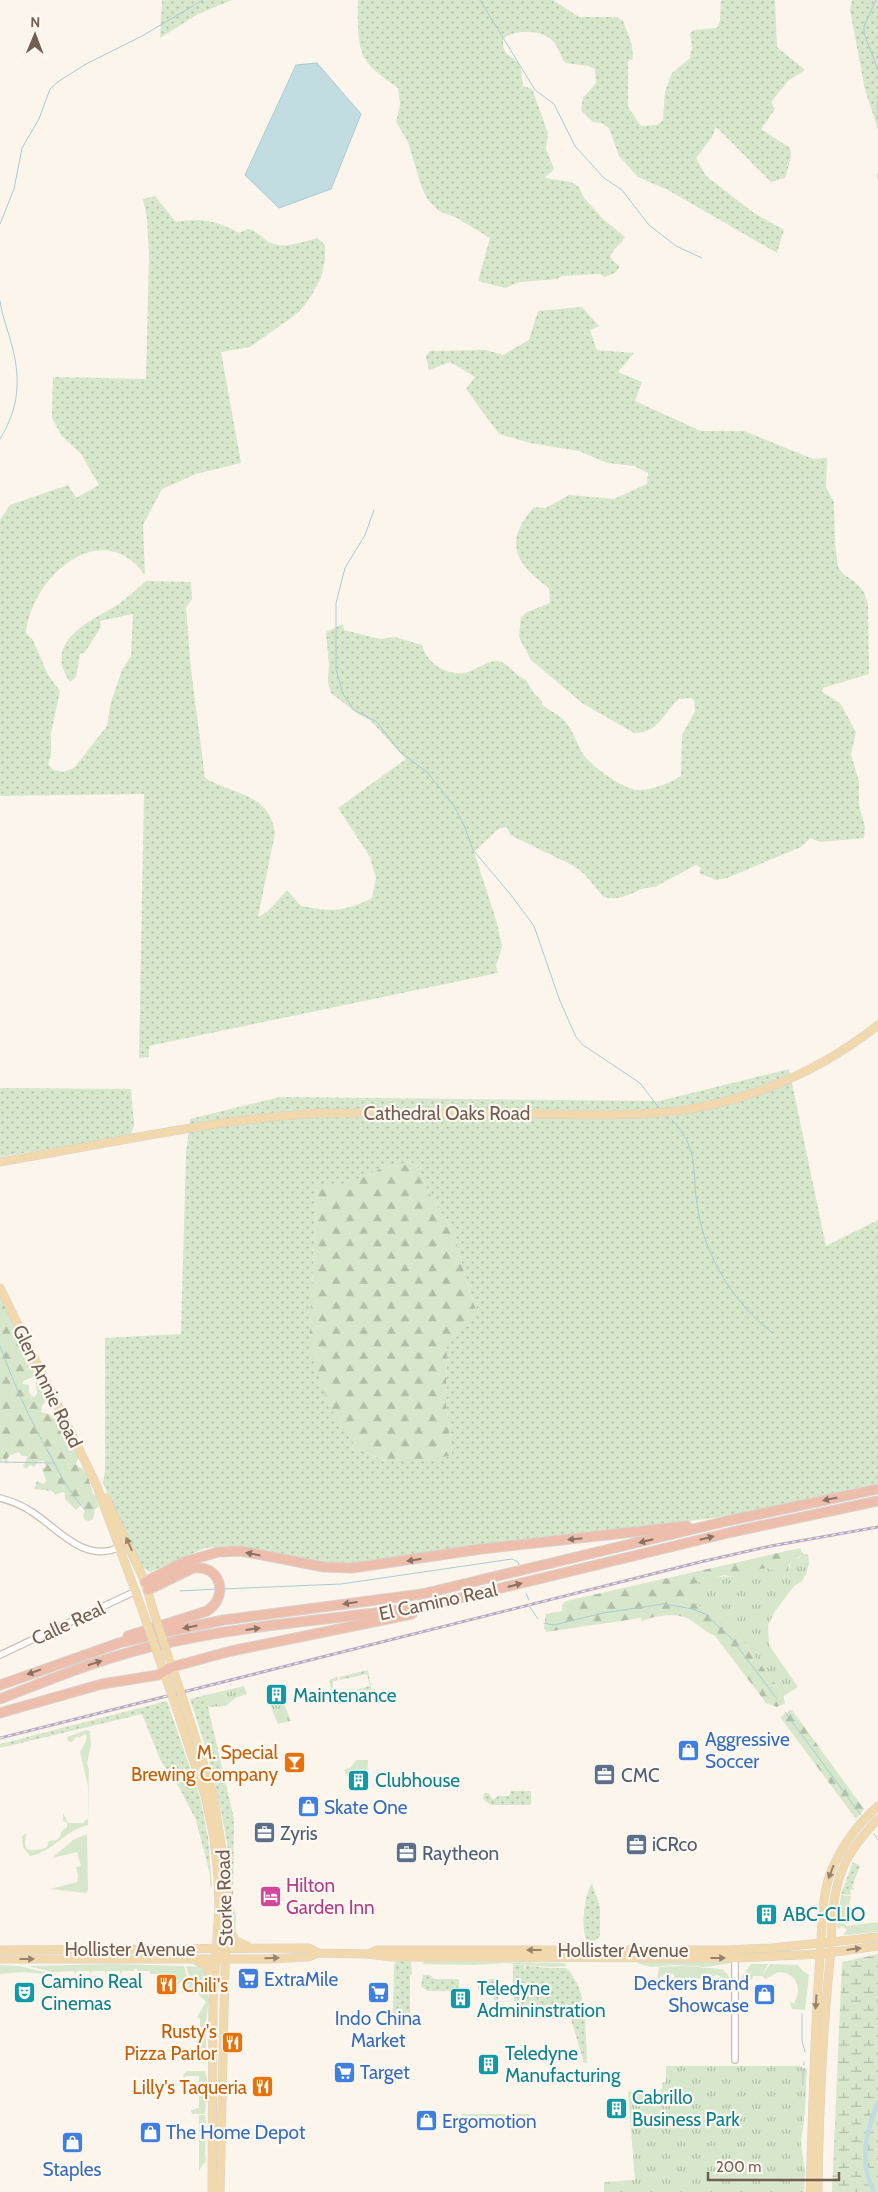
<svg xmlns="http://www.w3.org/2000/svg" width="878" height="2192" font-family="Cabin,sans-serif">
<defs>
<pattern id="grass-dots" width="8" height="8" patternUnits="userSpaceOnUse" patternTransform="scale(1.25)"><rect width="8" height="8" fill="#d6e7cb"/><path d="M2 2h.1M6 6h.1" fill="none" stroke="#b2bea7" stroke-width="1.8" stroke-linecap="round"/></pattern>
<pattern id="forest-firs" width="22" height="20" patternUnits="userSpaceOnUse" patternTransform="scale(1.25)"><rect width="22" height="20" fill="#d6e7cb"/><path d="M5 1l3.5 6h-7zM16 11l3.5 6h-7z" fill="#b2bea7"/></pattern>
<pattern id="wetland-marsh" width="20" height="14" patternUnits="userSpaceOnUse" patternTransform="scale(1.25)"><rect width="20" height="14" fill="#d6e7cb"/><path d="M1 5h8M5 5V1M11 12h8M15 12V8" fill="none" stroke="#b2bea7"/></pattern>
<pattern id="park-tufts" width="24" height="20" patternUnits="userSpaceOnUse" patternTransform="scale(1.25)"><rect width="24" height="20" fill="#d6e7cb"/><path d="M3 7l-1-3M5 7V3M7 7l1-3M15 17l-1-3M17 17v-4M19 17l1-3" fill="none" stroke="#b2bea7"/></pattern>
</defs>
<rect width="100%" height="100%" fill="#fbf5ec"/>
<g fill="url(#grass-dots)" fill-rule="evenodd">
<path d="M162,0H232L198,14L160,38Z"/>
<path d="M358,0H553L579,17H616L623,21L632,45L633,59L628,61V107L641,126L657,125L663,120L665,91L672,73L690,58L692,47L690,33L694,30L717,28L720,21L721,0H775L777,47L805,70L789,80L771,102L775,109L761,129L790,148L791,157L785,178L771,182L716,127L712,137L696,158L706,176L754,213L784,230L777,253L668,190L638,177L619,156L609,128L602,123L593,122L581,110L583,98L596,83L595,69L589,66L565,63C561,57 558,46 553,41C541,29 515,29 503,39C502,58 514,54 520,66C522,71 522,81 523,86L532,89L548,133L546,149L554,169L545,178L571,182L579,187L584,198L603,219L625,237C621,245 613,248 610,257L614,262L620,266L615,273L605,277L600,274L562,276L557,279L520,282L505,288L478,281L490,238L457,218L439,211L428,200L422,188L408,142L396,122L400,105L398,88C388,80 372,71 365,59C356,42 358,18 358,0Z"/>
<path d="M852,0H878V129L865,90L850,10Z"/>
<path d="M155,196L176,222C198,217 219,221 239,233L248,229C258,231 262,239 271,243C285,249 303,242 317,238L325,245V259L321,278L310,298L299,312L250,347L221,352L241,463L196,474L162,489L143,525L145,575C101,514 31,578 26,633L33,640L48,675L60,691L51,733V756L48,764L53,770L63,772L74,768L107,726L111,702L122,670L131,656L133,614L100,621L101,627L85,652L80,654L76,677L70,682C67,677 63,670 62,665C56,633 99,617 119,604C128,597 137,589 146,581L191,582L192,599L186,607L191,670L205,778C234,795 269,793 275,833L258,917L268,911L287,890L301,906C331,912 344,912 372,898L376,878L370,857L338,808L406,759L370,720L358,714L331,693L328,683L329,665L326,632L343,624L344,630L380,639L395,637L422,645C427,663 445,675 464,673C475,671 487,661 497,661C508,662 516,677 526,680L533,692L542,701V705C549,710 559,715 564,720C574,731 576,743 583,754C591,766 623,789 637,790C650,791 671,783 681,776L682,735L695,711L694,700L691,698L679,699C664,712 659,733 634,733L582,703L531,660L519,637L521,617L527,612L550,603L549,588C515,563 503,542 534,507L546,508L569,495L614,499L647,484L648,473L634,466L607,463L579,451L530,443L499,434L466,389L475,377L450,362L429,370L426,356L430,351L486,350L503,355L529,340L538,311L582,307L599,326L590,330L597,350L634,353L618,372L642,382L635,401L701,431H744L813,459L827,458L826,487L834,502L835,542L838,567L843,574L854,581L864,592L868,605L869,674L823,688L822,692L840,703L856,732L851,754L859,782V805L865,827L864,838L820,842L810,838L801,847L727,878L716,880L699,873L701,868L696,865L655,887C637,886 625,903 604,897L584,874L576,867L510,835L507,827L498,829L474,852L497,923L502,947L496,966L498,973L149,1046V1057L139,1058L144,794L0,796V520L10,505L68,485L76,498L99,485L81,454L61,435L52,418L53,377L146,379L149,255L147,218L143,199Z"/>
<path d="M789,1069L826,1246L878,1220V1483L734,1515L367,1564H326L241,1547L224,1546L205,1548L150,1572L141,1567L103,1483L105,1471V1338L181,1334L186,1154L190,1119L280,1097L659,1101ZM416,1163L429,1193L455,1235L465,1276L476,1309L447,1344L446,1404L452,1454L424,1461H385L356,1448L309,1347L317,1184H348L384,1167Z"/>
<path d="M0,1088L131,1089L134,1126L130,1136L0,1157Z"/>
<path d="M368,1670L371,1685V1700L345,1703L343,1696L344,1703L334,1702L329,1680L337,1677L338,1680L332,1682L336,1699H342L341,1694L370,1686L367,1674L340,1680L339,1677Z"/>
<path d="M202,1696L208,1707L234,1819L233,1904L236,1917L235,1937C228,1922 233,1883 230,1864C223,1809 208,1751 190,1699Z"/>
<path d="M167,1701L200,1797L208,1837L212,1887L210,1886V1874L196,1820L180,1789L160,1759L142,1714L0,1748V1744Z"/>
<path d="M511,1791H531V1805H492L486,1802L483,1798L484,1793H488L493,1800L498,1796H509Z"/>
<path d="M853,1862L860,1866L852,1887L855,1889L850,1890L851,1895L841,1894Z"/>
<path d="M592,1883L600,1907V1936L593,1943L588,1942C579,1932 585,1892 592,1883Z"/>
<path d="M397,1961L411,1962L412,1975H410V2018H393L394,1964Z"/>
<path d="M513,1964L524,1965V1971L526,1965L547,1968H566C572,1972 583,1993 582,2000C582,2003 580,2005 580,2008L585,2015L587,2063H584L571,2019H532L518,2007L513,1999Z"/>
<path d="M423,1975H430L434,1979H459V1991H427L421,1986Z"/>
<path d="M478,1979H498V2003H494V1991H478Z"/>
<rect x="462" y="2114" width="68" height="6"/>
</g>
<g fill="url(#forest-firs)">
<path d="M416,1163L429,1193L455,1235L465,1276L476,1310L447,1344L446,1404L452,1455L424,1461H386L356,1448L329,1406L309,1347L317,1184H348L384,1167Z"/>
<path d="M0,1294L35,1370L33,1377L23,1381V1384L29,1385V1393L34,1397L37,1394L36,1383L41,1382L46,1386L50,1396L42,1406L41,1412L49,1414L56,1420L61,1421L65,1427L62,1434L67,1432L79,1455L76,1464L87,1473L93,1494L96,1496L99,1507L95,1509L93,1519L90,1521L85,1520L83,1516L85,1511L82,1504L76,1510L65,1499V1493L63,1492L55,1495L52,1491L34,1489L37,1481L44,1484L46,1481L42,1468L46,1467L44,1461H39L34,1467L30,1465L26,1469L23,1466L28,1456H22L19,1452L10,1455L7,1459L8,1464L5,1463L3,1458L0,1463Z"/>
<path d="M800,1548L803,1554L789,1564L788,1572L784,1575C765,1569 759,1567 742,1578L724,1575L689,1586L686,1599L722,1619L744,1642L783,1694L785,1703L777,1707L766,1703L715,1636C705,1632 700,1626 692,1621C679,1612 656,1615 642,1621L641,1618L546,1632L544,1628L546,1614L562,1611V1605L566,1601Z"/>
<path d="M790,1710H792L864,1809L856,1819L780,1717Z"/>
</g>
<path fill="url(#wetland-marsh)" d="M878,1954V2192H832L842,1962Z"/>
<g fill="url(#park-tufts)">
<path d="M803,1554H808L809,1564L806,1574L802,1581L794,1586L775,1611L768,1625L769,1645L798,1687L782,1697L783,1694L744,1642L722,1619L686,1599L689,1586C706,1579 723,1574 742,1578L754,1570L766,1568L784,1575L788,1572L792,1560L799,1558Z"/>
<path d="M244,1686L247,1694L235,1698L226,1706L208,1707L202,1696Z"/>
<path d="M282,1699L291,1721L278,1724L269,1702Z"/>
<path d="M666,2066H798L807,2069L805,2111L801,2143L805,2173L804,2192H604V2182L635,2180L628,2092H659L662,2088V2083L666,2082Z"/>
</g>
<g fill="#d6e7cb">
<path d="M86,1730L90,1731L91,1745L87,1763L89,1770L88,1825C65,1830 53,1852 30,1856L23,1847L22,1837L24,1834H26C26,1837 25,1840 25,1843C24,1854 41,1850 47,1847L49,1841L57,1840L60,1837L61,1832L67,1827V1822L63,1821V1813L68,1823H84L85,1820L88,1819V1786L80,1752L86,1741V1736L85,1734L79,1738L77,1736L72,1742L68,1741L67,1737Z"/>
<path d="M356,1760H368L367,1777H348L344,1770L351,1767Z"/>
<path d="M87,1834L88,1890L86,1893L50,1889L77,1882L78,1875L76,1867L81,1866L77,1852L52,1858L73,1840Z"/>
<path d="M841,1895L851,1896L848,1911L846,1912L843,1923L847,1926L878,1922V1932L843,1935L847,1930L842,1926L838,1929L837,1926Z"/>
<path d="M425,1961L564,1963L567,1966L551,1967L506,1963L474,1965L422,1964Z"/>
<path d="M641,1961H730L731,1963L706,1967L675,1965L650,1967L637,1963Z"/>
<path d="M113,1964L184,1966L187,1976L174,1988L179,1980L164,1974L163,1976L158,1974H150V1971H137V1969H134V1971H122L121,1975L120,1971H107L105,1975V1971H92L90,1975V1971H77L75,1975V1971L53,1972L28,1966Z"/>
<path d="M751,1964H768L762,1976H753L752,1980H743L742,1977Z"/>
<path d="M770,1964L798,1965L803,1971L809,1975L805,2010L792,2009L790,2002L794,2003C804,1988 795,1972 778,1972L766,1979L762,1976Z"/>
<path d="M0,1965L19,1966L57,1975L23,1972L0,1974Z"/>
<path d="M189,1966L201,1967L207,1972L206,1989C195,1986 189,1978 186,1967Z"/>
<path d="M683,1966L722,1969L729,1976L730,1980L727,1981L717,1975L707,1979H674V1974L667,1973L657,1979L659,1967Z"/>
<path d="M188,1978L199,1990H207L209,2000L206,2022V2052L201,2056L200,2055V2019L197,2017L206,2002L197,1993L193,1995L191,1992L188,1994L185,1991L181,1993L185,1985L192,1987L186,1983Z"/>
<path d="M187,2071H205L207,2079L205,2114H192L191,2110L199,2108V2076H186L184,2078L183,2075Z"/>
<path d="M199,2115H205C209,2131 203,2147 206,2162L203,2164L199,2171Z"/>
</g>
<path fill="#c2dde2" stroke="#a9cbd3" d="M317,63L361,114L331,189L279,208L245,175L296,65Z"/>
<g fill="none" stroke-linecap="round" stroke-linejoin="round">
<g stroke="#a9cbd3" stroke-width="1">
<path d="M480,0L535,90L554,104L575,146L584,156L604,178L622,190L649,225L676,246L702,258"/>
<path d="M876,0L864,26V33L878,70"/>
<path d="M878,102V117"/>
<path d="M878,174V179"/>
<path d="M0,224L14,189L22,148L39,119L50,89L59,81L86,64L142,36L203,0"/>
<path d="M0,301C2,316 8,330 12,346C21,380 19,408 0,439"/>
<path d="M374,510L365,535L345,568L336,603V669L343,694L354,710L377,722L400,752L427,772L454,806L464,825L473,850L511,895L534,926L560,1001L576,1037L583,1045L640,1083L659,1108"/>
<path d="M672,1120C701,1150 691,1173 698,1210C705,1257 735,1305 773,1333"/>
<path d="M0,1346C14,1384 30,1420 50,1455C60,1475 71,1495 86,1511"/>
<path d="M0,1462L54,1463"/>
<path d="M223,1589L341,1584L512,1559L518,1562L520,1567"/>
<path d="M180,1591L216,1589"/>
<path d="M526,1593L529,1600"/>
<path d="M530,1607L538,1619"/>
<path d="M544,1623L554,1625L603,1613L663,1604L693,1609L705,1614L731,1638L777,1699"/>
<path d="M785,1712L861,1815"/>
<path d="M874,1834L878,1840"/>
<path d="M802,2014V2041L805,2052"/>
<path d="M804,2062V2065"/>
<path d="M803,2085V2069"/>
</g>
<path stroke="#c2dde2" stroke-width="4.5" d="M874,2192C859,2163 865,2132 878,2103"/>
<defs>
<g id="minor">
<path d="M0,1498C11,1501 22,1505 32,1512C59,1529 84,1564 120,1547"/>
<path d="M0,1655L136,1591"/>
<path d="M735,1958V2060"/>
</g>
<g id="major">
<path d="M0,1162C108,1144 217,1118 326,1113C393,1113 460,1114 527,1114C565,1114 603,1116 641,1114C728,1110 810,1079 878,1025"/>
<path d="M0,1288L96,1484L144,1615"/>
<path d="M106,1498L145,1582L154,1613"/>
<path d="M160,1661L168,1684"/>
<path d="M171,1663L177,1682"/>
<path d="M184,1702L213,1794L227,1881L220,2192"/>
<path d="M175,1704L205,1795L214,1838L218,1876L219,1906L213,2001L212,2192"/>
<path d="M229,1927L235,1941L247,1946"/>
<path d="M0,1950L309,1948L318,1953L368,1954L392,1957L735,1958L821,1954L878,1946"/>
<path d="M368,1954L377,1950H728L772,1948L878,1937"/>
<path d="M0,1959H268L308,1957L318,1953"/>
<path d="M197,1961L207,1966L212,1982"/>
<path d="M810,2192C813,2113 814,2035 820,1957C822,1930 821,1903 829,1877C838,1851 857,1824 878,1806"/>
<path d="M818,2192C819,2115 822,2038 830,1961C832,1934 831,1905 839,1879C846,1855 861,1837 878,1819"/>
</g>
<g id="highway">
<path d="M145,1582L184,1562L218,1552L241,1551L324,1567L352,1568L481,1549L687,1526"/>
<path d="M128,1636L207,1611C230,1596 220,1564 193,1568L148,1590"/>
<path d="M0,1685L119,1643L170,1631L224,1620L422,1594L727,1521L878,1489"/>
<path d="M0,1699C58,1676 115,1653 176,1641C260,1623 346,1619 431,1605L732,1532L878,1501"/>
<path d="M0,1713L102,1684L158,1675L172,1667L231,1651L412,1614"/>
</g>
</defs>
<use href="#minor" stroke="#ccbeb2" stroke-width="8"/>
<use href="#major" stroke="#d8d2ce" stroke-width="9"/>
<use href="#highway" stroke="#d8d2ce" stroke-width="11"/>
<use href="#minor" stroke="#fff" stroke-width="5.5"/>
<use href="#major" stroke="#f1d9ad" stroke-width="8"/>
<use href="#highway" stroke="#edbeab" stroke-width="9"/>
<defs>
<path id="rail" d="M0,1738L700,1562L771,1546L878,1527"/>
</defs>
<use href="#rail" stroke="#b9aac4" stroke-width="3"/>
<use href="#rail" stroke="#fdf9f2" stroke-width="1" stroke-dasharray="4" stroke-linecap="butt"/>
<defs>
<g id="major-bridge">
<path d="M154,1613L169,1659"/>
<path d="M144,1615L160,1661"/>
<path d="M177,1682L184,1702"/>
<path d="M168,1684L175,1704"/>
</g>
</defs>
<use href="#major-bridge" stroke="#d8d2ce" stroke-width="9" stroke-linecap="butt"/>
<use href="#major-bridge" stroke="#f1d9ad" stroke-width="8"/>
</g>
<defs><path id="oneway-solid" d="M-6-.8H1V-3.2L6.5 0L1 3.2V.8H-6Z" transform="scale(1.25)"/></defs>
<g fill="#8b7163">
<use href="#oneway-solid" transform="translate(830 1499) rotate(168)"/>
<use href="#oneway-solid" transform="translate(707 1538) rotate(-14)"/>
<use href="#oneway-solid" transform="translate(575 1539) rotate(174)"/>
<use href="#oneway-solid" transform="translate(646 1541) rotate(166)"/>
<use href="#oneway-solid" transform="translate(253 1554) rotate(-169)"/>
<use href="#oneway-solid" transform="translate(414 1560) rotate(171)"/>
<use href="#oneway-solid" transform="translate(515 1585) rotate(-15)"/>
<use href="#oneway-solid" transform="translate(350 1603) rotate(172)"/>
<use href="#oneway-solid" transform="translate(190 1627) rotate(169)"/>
<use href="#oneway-solid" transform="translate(253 1629) rotate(-7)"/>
<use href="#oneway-solid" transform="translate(95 1663) rotate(-18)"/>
<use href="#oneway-solid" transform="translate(34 1672) rotate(160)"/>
</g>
<g fill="#99836d">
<use href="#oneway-solid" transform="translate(129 1544) rotate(-114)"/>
<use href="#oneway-solid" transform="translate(831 1872) rotate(111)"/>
<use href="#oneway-solid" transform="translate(854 1949) rotate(-7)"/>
<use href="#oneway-solid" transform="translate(534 1950) rotate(-180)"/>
<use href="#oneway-solid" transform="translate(272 1958) rotate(-2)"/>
<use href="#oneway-solid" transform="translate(718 1958)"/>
<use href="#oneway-solid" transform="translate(27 1959)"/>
<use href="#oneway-solid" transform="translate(816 2002) rotate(94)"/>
</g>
<defs>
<symbol id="building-square" viewBox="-11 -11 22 22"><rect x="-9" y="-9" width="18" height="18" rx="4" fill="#0f9aa8" stroke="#fdf9f2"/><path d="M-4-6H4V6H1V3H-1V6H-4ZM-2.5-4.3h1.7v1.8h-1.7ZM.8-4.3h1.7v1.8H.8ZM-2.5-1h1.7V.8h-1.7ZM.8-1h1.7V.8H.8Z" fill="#fff"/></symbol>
<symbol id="shop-square" viewBox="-11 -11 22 22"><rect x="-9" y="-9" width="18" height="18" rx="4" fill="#3f7fe0" stroke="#fdf9f2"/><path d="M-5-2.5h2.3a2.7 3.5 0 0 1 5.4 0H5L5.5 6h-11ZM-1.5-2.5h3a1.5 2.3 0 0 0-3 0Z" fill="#fff"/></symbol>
<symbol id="bar-square" viewBox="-11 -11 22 22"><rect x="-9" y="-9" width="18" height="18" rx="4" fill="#e8710a" stroke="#fdf9f2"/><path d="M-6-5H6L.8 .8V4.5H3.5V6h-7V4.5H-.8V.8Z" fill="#fff"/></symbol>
<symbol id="office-square" viewBox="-11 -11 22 22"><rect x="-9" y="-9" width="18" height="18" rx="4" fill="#5c6f8a" stroke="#fdf9f2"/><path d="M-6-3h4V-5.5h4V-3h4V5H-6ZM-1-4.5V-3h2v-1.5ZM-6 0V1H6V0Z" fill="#fff"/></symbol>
<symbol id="hotel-square" viewBox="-11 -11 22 22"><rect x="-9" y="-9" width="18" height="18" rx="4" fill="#d1479c" stroke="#fdf9f2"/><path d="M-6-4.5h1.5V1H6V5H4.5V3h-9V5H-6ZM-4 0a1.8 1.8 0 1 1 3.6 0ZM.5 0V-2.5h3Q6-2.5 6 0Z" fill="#fff"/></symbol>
<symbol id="supermarket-square" viewBox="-11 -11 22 22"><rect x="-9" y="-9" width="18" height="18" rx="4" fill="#3f7fe0" stroke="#fdf9f2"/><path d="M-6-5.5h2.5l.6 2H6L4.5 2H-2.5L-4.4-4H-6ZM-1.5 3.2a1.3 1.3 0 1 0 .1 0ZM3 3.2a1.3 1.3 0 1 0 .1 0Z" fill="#fff"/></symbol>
<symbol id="restaurant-square" viewBox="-11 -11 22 22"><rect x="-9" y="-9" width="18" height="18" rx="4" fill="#e8710a" stroke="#fdf9f2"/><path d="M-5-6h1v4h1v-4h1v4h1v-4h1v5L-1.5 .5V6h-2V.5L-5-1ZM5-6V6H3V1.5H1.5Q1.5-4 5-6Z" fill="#fff"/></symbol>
<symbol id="theatre-square" viewBox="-11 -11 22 22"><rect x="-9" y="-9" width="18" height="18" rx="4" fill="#0f9aa8" stroke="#fdf9f2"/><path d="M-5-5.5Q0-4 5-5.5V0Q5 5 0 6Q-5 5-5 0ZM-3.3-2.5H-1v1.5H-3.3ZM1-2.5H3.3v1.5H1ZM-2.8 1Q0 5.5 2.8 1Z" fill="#fff"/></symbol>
</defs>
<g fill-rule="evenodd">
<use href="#building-square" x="264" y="1682" width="25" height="25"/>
<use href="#shop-square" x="676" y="1738" width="25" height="25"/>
<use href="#bar-square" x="282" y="1750" width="25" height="25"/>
<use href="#office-square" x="592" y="1762" width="25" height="25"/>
<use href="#building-square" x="346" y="1768" width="25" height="25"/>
<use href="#shop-square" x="296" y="1794" width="25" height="25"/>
<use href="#office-square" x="252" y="1820" width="25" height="25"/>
<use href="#office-square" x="624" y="1832" width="25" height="25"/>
<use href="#office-square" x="394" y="1840" width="25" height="25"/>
<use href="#hotel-square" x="258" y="1884" width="25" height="25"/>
<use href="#building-square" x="754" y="1902" width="25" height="25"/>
<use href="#supermarket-square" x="236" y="1966" width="25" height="25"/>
<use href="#restaurant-square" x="154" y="1972" width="25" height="25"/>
<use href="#theatre-square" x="12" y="1980" width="25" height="25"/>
<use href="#supermarket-square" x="366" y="1980" width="25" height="25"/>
<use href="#shop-square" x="752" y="1982" width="25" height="25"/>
<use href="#building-square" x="448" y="1986" width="25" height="25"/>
<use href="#restaurant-square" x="220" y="2030" width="25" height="25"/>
<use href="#building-square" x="476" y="2052" width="25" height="25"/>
<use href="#supermarket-square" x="332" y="2060" width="25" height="25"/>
<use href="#restaurant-square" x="250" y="2074" width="25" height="25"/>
<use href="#building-square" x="604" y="2096" width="25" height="25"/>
<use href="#shop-square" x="414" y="2108" width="25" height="25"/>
<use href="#shop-square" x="138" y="2120" width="25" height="25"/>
<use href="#shop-square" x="60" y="2130" width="25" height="25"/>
</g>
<g text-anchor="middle" stroke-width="4.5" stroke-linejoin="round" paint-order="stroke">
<g font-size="19" fill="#735e51" stroke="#fdf9f2">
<text x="447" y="1120">Cathedral Oaks Road</text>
<text transform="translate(48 1386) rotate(64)" y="7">Glen Annie Road</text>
<text transform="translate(438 1601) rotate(-12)" y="7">El Camino Real</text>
<text transform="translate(68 1623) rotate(-25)" y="7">Calle Real</text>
<text transform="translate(224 1898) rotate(-92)" y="7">Storke Road</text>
<text x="130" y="1956">Hollister Avenue</text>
<text x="623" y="1957">Hollister Avenue</text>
</g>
<g font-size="19" fill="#0d838f" stroke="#fdf9f2" text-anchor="start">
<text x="293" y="1702">Maintenance</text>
<text x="375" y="1787">Clubhouse</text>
<text x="783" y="1921">ABC-CLIO</text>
<text x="41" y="1988">Camino Real<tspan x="41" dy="22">Cinemas</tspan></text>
<text x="477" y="1995">Teledyne<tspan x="477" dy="22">Admininstration</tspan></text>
<text x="505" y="2060">Teledyne<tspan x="505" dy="22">Manufacturing</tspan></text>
<text x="632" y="2104">Cabrillo<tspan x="632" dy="22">Business Park</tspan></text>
</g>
<g font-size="19" fill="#366cbe" stroke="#fdf9f2" text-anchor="start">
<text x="705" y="1746">Aggressive<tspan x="705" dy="22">Soccer</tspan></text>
<text x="324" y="1814">Skate One</text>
<text x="264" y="1986">ExtraMile</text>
<text x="749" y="1990" text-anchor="end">Deckers Brand<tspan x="749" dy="22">Showcase</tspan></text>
<text x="378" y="2025" text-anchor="middle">Indo China<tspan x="378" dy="22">Market</tspan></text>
<text x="360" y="2079">Target</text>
<text x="442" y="2128">Ergomotion</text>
<text x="166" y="2139">The Home Depot</text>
<text x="72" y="2176" text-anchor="middle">Staples</text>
</g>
<g font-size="19" fill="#c56008" stroke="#fdf9f2" text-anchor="end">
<text x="278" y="1759">M. Special<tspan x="278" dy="22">Brewing Company</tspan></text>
<text x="182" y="1992" text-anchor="start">Chili's</text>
<text x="217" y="2038">Rusty's<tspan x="217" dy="22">Pizza Parlor</tspan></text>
<text x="247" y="2094">Lilly's Taqueria</text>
</g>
<g font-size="19" fill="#4e5e75" stroke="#fdf9f2" text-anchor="start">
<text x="621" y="1782">CMC</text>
<text x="280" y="1840">Zyris</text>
<text x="652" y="1851">iCRco</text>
<text x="422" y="1860">Raytheon</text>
</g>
<g font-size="19" fill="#b23c85" stroke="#fdf9f2" text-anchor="start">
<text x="286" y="1892">Hilton<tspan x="286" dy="22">Garden Inn</tspan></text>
</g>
</g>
<g transform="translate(35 35) rotate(1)" stroke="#fdf9f2" stroke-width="4" paint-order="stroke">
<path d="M0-4L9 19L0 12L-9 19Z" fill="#735e51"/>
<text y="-8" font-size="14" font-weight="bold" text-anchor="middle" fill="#735e51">N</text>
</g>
<path d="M708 2172v8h131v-8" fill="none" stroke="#735e51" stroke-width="2.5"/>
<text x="716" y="2172" font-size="15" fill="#735e51" stroke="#fdf9f2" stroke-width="4" paint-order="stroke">200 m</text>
</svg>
